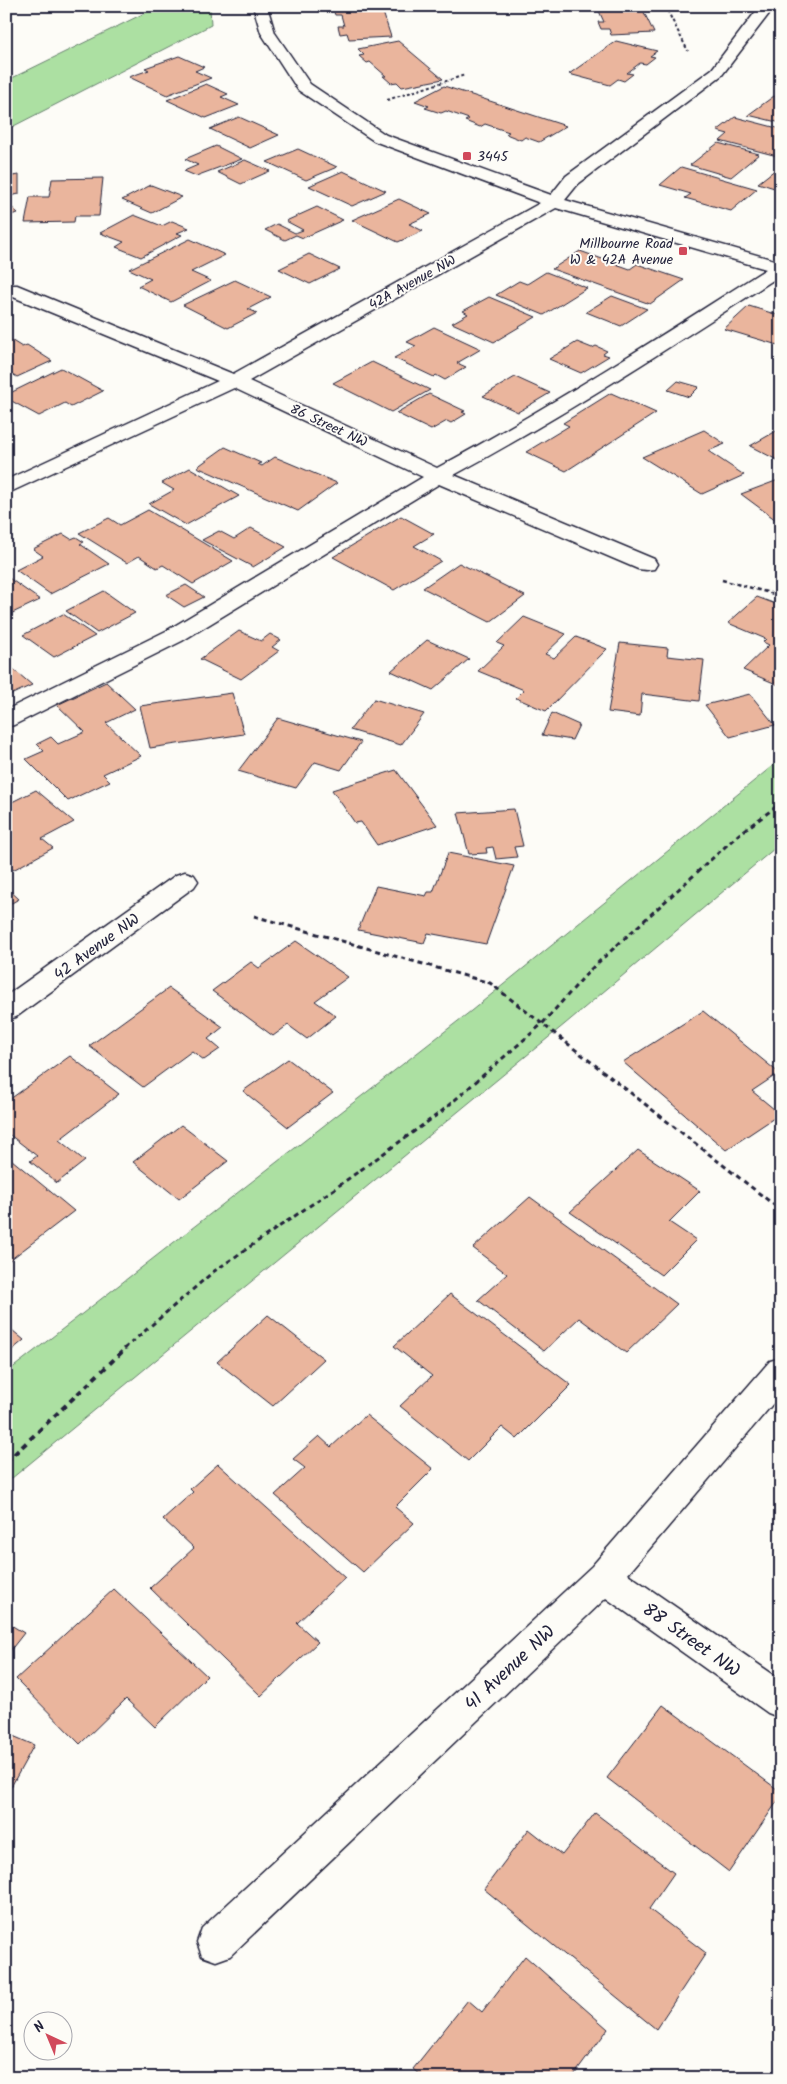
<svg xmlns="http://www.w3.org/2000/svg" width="787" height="2084" font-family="Kalam,sans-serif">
<rect width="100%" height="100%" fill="#fdfcf7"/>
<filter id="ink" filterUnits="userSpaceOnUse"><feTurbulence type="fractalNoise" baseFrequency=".02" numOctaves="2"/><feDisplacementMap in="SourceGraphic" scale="10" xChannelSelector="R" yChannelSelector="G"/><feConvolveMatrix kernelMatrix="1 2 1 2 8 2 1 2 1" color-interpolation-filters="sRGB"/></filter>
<g filter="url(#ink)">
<g fill="#ace0a2" stroke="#67816e">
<path d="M159,6H210L211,25L6,130V81Z"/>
<path d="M781,759V843L565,1024L6,1483V1373L471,1011Z"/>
</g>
<g fill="#eab59d" stroke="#22223b">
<path d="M54,6H88L83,11L52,7Z"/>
<path d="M338,6H381L391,37L349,39L347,33L340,34L338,26H344L341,15H335L333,9L339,8Z"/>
<path d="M592,6H641L654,33L611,35L609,29H601L598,22H604L599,11H594Z"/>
<path d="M398,41L443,79L402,87L397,82L391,83L383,76H386L370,62L367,63L359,56L364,55L358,49Z"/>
<path d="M616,41L657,51L650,56L655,57L646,64L640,63L627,73L633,74L624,81L618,79L610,85L569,74Z"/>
<path d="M179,56L204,67L195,71L211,78L167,95L129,77L149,70L145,68Z"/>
<path d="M206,84L228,94L221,97L239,105L206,118L167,100Z"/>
<path d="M444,86L566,126L539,142L525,137L521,140L506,134L509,132L485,124L480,127L465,121L469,119L446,111L441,113L425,108L429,106L415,101Z"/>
<path d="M774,96L781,98V123L748,115Z"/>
<path d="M239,117L279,135L250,148L210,129Z"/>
<path d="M735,117L781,129V157L720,141L728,134L717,131Z"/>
<path d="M718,143L759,154L731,177L690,165Z"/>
<path d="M216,146L242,159L196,176L184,171L198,165L185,159Z"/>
<path d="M298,149L337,167L306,180L267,162Z"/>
<path d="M245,160L270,171L241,184L217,172Z"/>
<path d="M681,167L757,189L731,211L685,198L691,194L660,185Z"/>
<path d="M776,169L781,170V190L758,183Z"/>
<path d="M343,171L386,191L352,206L309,186Z"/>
<path d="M19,175V194L6,197V177Z"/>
<path d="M103,178L99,216H75L74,222L25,223L30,197H49L52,179Z"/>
<path d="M151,185L182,197L152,213L122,200Z"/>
<path d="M399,199L431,214L409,224L423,231L398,242L352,220Z"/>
<path d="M6,202L18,213L6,216Z"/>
<path d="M317,207L343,220L303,238L296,235L285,240L265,230L277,224L295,233L303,230L286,221Z"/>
<path d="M134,215L162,226L172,221L189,228L177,233L182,235L141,257L116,247L124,242L100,233Z"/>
<path d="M190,239L225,255L191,272L211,281L171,302L138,286L151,279L129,269Z"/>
<path d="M580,251L630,269L637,264L684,280L650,304L552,269Z"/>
<path d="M309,254L340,269L310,284L279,269Z"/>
<path d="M546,272L587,288L544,315L496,295L519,281L527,284Z"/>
<path d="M235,280L271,297L248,309L257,313L228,328L183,305Z"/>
<path d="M612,296L647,309L621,326L586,312Z"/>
<path d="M489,297L536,317L494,342L452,323L468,314L463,311Z"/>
<path d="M749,306L781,316V346L724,329Z"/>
<path d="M434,327L481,349L457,363L466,367L445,380L436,375L434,377L394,358L416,346L407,342Z"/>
<path d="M6,337L22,347L27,345L52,361L17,377L6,370Z"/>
<path d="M577,342L592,348L596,346L607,351L603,354L609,356L581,373L549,359Z"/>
<path d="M372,362L430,390L391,412L333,383Z"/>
<path d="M61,368L103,391L71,407L65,403L39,416L6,398V395Z"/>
<path d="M515,377L550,393L518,412L483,396Z"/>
<path d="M678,381L699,387L689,397L668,390Z"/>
<path d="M611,393L656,413L566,471L526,452L569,426L563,423Z"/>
<path d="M429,394L465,411L462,412L466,414L451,423L447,421L431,430L396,413Z"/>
<path d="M780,429L781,462L750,446Z"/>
<path d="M704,430L725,444L708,451L744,475L702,494L642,457Z"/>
<path d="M225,447L261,463L258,464L262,466L275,457L337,483L298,511L197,467Z"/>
<path d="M190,468L239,496L186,525L149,504L174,490L162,483Z"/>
<path d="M781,479V518L776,520L741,494Z"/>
<path d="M148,510L185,532L233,561L193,584L163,565L157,568L139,556L127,563L79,533L109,518L120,525Z"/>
<path d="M401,516L434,534L414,546L441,561L394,590L333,557Z"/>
<path d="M251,528L286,547L253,567L202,540L219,531L234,539Z"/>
<path d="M63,534L71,539L76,537L84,542L80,544L109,564L50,594L16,570L43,556L33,549Z"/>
<path d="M459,563L525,596L490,622L423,588Z"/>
<path d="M6,576L40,600L6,616Z"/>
<path d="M186,585L204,597L184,607L166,595Z"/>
<path d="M104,591L135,613L97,633L66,611Z"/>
<path d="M757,597L781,606V686L743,670L769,645L763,642L766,639L728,623Z"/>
<path d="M63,614L95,636L54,657L23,635Z"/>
<path d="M524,617L566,634L545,654L554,658L576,637L607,649L546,711L516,698L524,690L478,671L504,646L497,643Z"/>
<path d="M239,631L261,641L270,634L281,640L272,647L279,651L241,679L200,659Z"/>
<path d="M427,640L469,659L433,690L391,671Z"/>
<path d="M620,643L668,648L667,656L704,660L699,701L642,694L640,716L608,712Z"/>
<path d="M6,663L32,685L6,697Z"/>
<path d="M106,682L135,709L106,723L141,756L103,774L110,781L68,801L26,759L44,751L37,744L51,737L58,744L85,732L57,705Z"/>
<path d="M232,693L244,734L150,748L140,706Z"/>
<path d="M750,694L775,725L730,737L705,705Z"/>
<path d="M374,699L424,714L401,745L350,730Z"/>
<path d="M552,713L579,725L572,740L542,735Z"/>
<path d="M278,718L361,742L341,770L315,762L296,788L238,771Z"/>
<path d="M396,770L437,825L377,845L361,822L355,823L332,790Z"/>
<path d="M36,790L74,822L42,839L53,848L13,870L6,864V805Z"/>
<path d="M514,809L523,846L514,847L517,857L496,859L493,847L486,848L487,853L469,854L458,813Z"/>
<path d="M448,853L514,866L486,944L428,933L424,943L358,930L376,886L426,896L428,892H433Z"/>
<path d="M6,887L19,899L6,906Z"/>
<path d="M296,941L348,977L315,1001L336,1016L307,1039L288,1025L273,1036L212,991L251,962L259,968Z"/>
<path d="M169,988L223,1027L208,1039L220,1049L204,1060L192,1051L143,1087L89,1046Z"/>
<path d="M703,1011L779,1073L752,1091L780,1114L726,1150L623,1062Z"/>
<path d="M70,1056L119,1094L59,1140L85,1161L57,1183L30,1161L37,1156L6,1132V1102Z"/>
<path d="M288,1059L333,1093L288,1127L243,1091Z"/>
<path d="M181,1125L228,1161L179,1199L133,1162Z"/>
<path d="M638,1150L700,1191L669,1222L696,1240L661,1275L570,1212Z"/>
<path d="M6,1155L74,1211L6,1263Z"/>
<path d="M530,1197L677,1304L626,1353L579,1318L544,1351L478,1300L507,1274L473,1248Z"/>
<path d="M450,1294L571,1385L517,1439L502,1427L468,1461L400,1406L432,1376L394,1346Z"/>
<path d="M268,1315L324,1359L273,1406L217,1362Z"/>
<path d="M6,1325L24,1340L6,1355Z"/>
<path d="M366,1415L433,1469L395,1507L414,1523L363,1572L275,1495L305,1468L293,1459L319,1436L331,1447Z"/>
<path d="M218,1464L345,1578L297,1623L318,1642L261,1696L150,1588L194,1548L163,1519L193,1492L190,1489Z"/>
<path d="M114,1589L207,1676L155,1727L126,1699L80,1744L16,1679Z"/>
<path d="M6,1622L24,1633L6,1656Z"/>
<path d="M663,1705L781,1792V1796L729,1872L607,1778Z"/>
<path d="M6,1733L34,1745L6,1796Z"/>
<path d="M595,1813L674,1873L649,1909L706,1953L656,2029L484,1889L529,1829L562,1855Z"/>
<path d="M525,1956L608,2029L572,2078H423L413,2069L468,2000L482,2012Z"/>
</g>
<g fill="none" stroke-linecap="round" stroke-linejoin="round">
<defs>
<g id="minor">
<path d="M253,6H267L275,33L310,84L386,135L551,195L566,176L712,69L760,6H775L722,75L578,184L565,200L781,262V275C673,345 567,414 454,475L654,559L657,564L654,569L646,570L638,569L439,484L182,641L14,725L6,727V710L166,631L423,477L234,388L6,494V480L218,381L6,294V285H17L233,374L540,203L374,141L298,90L261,33ZM556,208L766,269C658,338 550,407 437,468L249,381Z"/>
<path d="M185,872L194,875L198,881L194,887L16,1017L6,1020V996L176,875Z"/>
<path d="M781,1358V1394L628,1574L781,1680V1718L768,1713L606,1598L230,1956L216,1961L202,1956L197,1942L202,1928L592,1566L770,1361Z"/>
</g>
</defs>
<use href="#minor" stroke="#22223b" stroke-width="3"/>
<g stroke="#22223b" stroke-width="2" stroke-dasharray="3 2.5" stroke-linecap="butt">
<path d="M665,6L688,51"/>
<path d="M387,100L465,75"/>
</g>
<path stroke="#22223b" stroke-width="2.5" stroke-dasharray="4 3" stroke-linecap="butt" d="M722,580L781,596"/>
<g stroke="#22223b" stroke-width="3" stroke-dasharray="5 4" stroke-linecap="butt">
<path d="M254,916L490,983L778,1208"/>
<path d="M124,1349L213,1272L337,1187L441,1112L542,1024L591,969L738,835L781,803"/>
</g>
<path stroke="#22223b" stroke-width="4" stroke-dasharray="6 5" stroke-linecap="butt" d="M6,1462L126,1348"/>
<use href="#minor" fill="#fdfcf7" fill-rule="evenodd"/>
</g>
</g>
<g fill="#d1495b" stroke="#fdfcf7" stroke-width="2">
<rect x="462" y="151" width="10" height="10" rx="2.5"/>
<rect x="678" y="246" width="10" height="10" rx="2.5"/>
</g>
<g text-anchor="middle" stroke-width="4" stroke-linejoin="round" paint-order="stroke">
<g font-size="14" fill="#22223b" stroke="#fdfcf7" text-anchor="start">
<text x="477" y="161">3445</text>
<text x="673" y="248" text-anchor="end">Millbourne Road<tspan x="673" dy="16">W &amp; 42A Avenue</tspan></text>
</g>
<g font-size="14" fill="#22223b" stroke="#fdfcf7">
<text transform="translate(412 282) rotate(-29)" y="5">42A Avenue NW</text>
<text transform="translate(329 425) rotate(25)" y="5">86 Street NW</text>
</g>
<g font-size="16" fill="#22223b" stroke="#fdfcf7">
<text transform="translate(96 946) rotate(-36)" y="6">42 Avenue NW</text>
</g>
<g font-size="19" fill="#22223b" stroke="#fdfcf7">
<text transform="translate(692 1639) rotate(35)" y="7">88 Street NW</text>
<text transform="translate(509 1667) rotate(-43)" y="7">41 Avenue NW</text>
</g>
</g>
<rect width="787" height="2084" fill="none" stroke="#fdfcf7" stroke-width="25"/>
<rect x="12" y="12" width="762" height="2059" fill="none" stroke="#22223b" stroke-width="2" filter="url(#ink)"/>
<g transform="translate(48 2036) rotate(316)"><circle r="24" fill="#fdfcf7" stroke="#a5a5ac"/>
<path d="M0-4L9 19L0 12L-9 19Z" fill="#d1495b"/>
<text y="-8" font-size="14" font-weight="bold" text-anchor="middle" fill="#22223b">N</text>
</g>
</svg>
